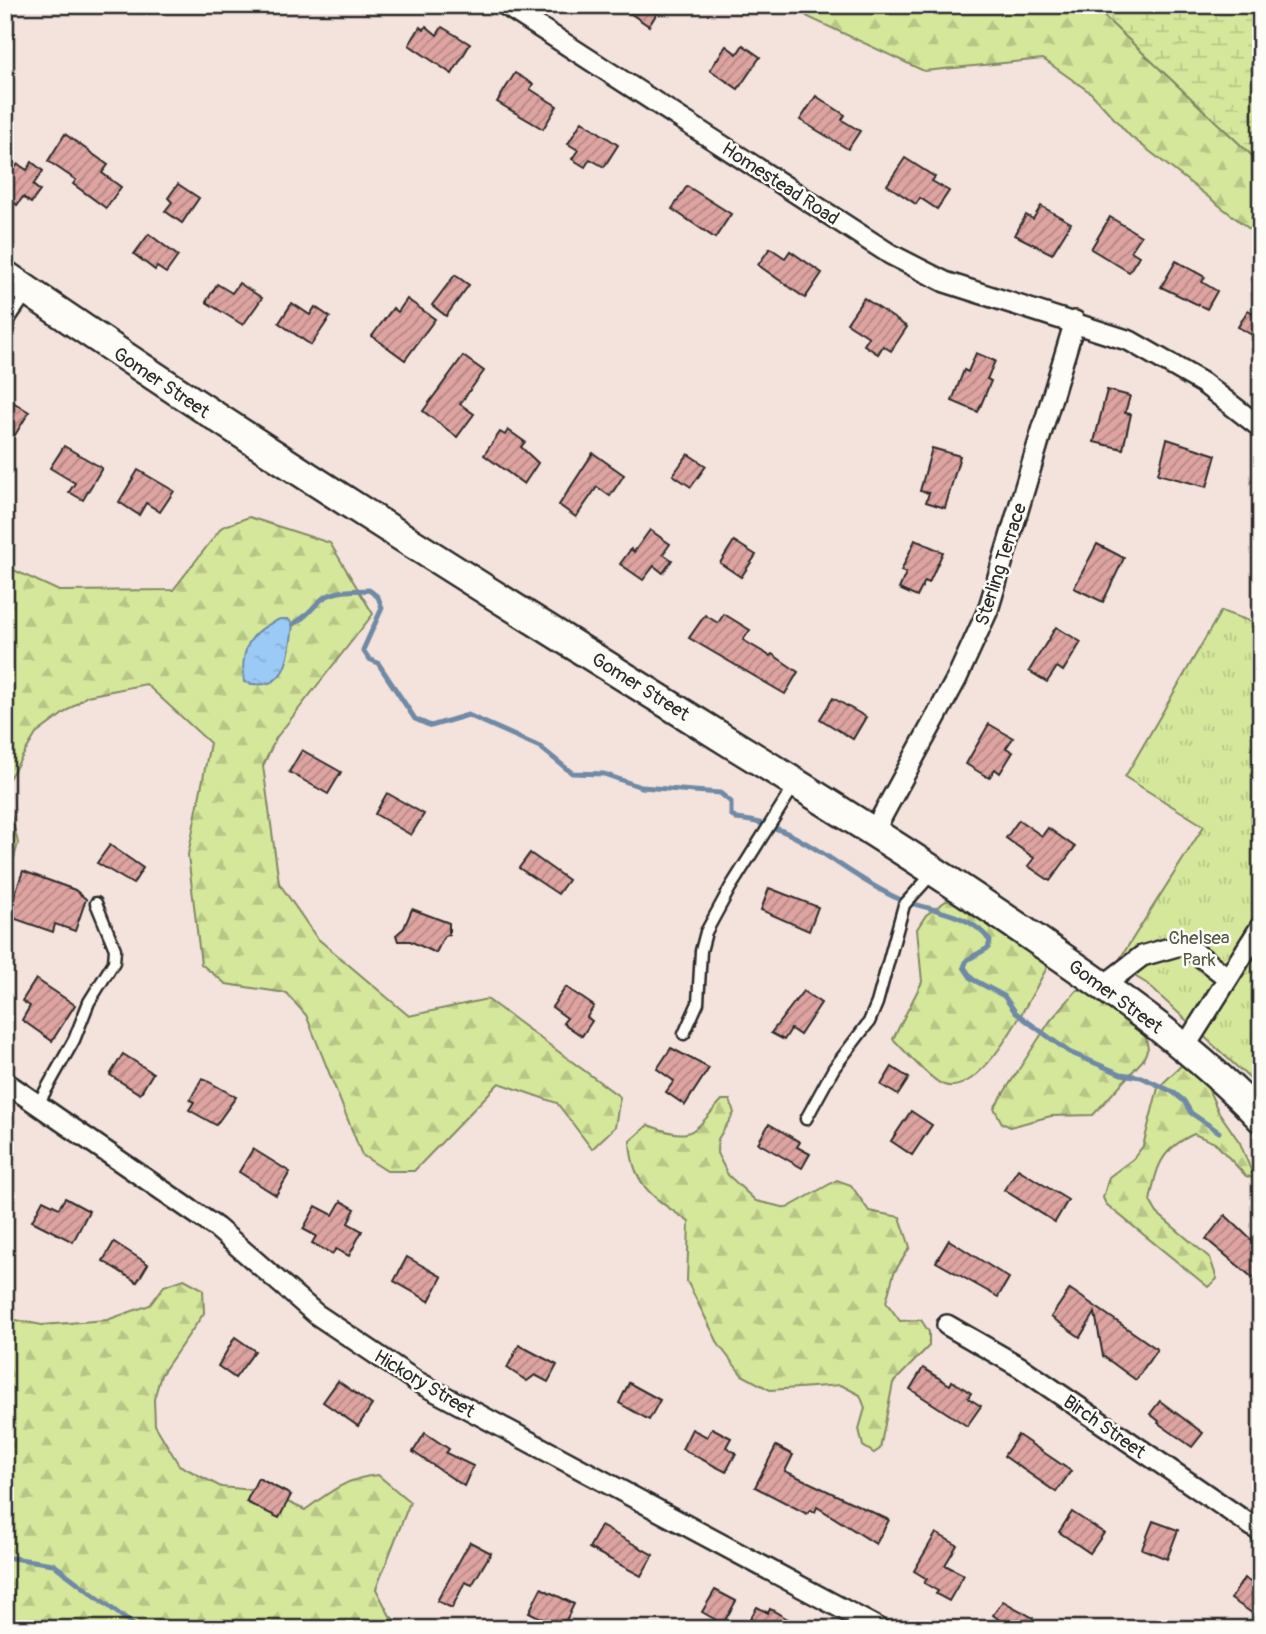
<svg xmlns="http://www.w3.org/2000/svg" width="1266" height="1634" font-family="Pangolin,sans-serif">
<defs>
<pattern id="forest-firs" width="22" height="20" patternUnits="userSpaceOnUse" patternTransform="scale(1.75)"><rect width="22" height="20" fill="#d5e79b"/><path d="M5 1l3.5 6h-7zM16 11l3.5 6h-7z" fill="#b7c686"/></pattern>
<pattern id="wetland-marsh" width="20" height="14" patternUnits="userSpaceOnUse" patternTransform="scale(1.75)"><rect width="20" height="14" fill="#d5e79b"/><path d="M1 5h8M5 5V1M11 12h8M15 12V8" fill="none" stroke="#b7c686"/></pattern>
<pattern id="park-tufts" width="24" height="20" patternUnits="userSpaceOnUse" patternTransform="scale(1.75)"><rect width="24" height="20" fill="#d5e79b"/><path d="M3 7l-1-3M5 7V3M7 7l1-3M15 17l-1-3M17 17v-4M19 17l1-3" fill="none" stroke="#b7c686"/></pattern>
<pattern id="water-ripples" width="26" height="14" patternUnits="userSpaceOnUse" patternTransform="scale(1.75)"><rect width="26" height="14" fill="#9ccaf7"/><path d="M2 4q2-2 4 0t4 0M15 11q2-2 4 0t4 0" fill="none" stroke="#87aed4"/></pattern>
<pattern id="building-hatch" width="6" height="6" patternUnits="userSpaceOnUse" patternTransform="scale(1.75)"><rect width="6" height="6" fill="#dea4a1"/><path d="M-1 1l2-2M0 6l6-6M5 7l2-2" fill="none" stroke="#b48683"/></pattern>
</defs>
<rect width="100%" height="100%" fill="#f4e2dd"/>
<filter id="ink" filterUnits="userSpaceOnUse"><feTurbulence type="fractalNoise" baseFrequency=".0143" numOctaves="2"/><feDisplacementMap in="SourceGraphic" scale="14" xChannelSelector="R" yChannelSelector="G"/><feConvolveMatrix kernelMatrix="1 2 1 2 8 2 1 2 1" color-interpolation-filters="sRGB"/></filter>
<g filter="url(#ink)">
<g fill="url(#forest-firs)" stroke="#808963" stroke-width="2">
<path d="M793,5H1092L1261,164V238L1130,136L1091,93L1043,59L924,71L808,17Z"/>
<path d="M249,517L330,543L373,614L276,738L263,766L279,883L317,938L409,1016L487,999L620,1097L615,1127L592,1149L557,1103L499,1083L414,1171H387L362,1155L306,1015L286,993L226,984L201,964L188,855L210,743L146,684L87,696L36,734L5,785V566L59,591L173,590L222,527Z"/>
<path d="M5,790L18,843L10,874L5,875Z"/>
<path d="M954,900L981,910L1048,966C1031,995 984,1098 944,1085C931,1081 904,1050 893,1039L922,982L917,929L926,915L946,901Z"/>
<path d="M1093,989L1145,1034L1148,1048L1143,1060L1093,1115L1051,1116L1010,1127L1002,1123L994,1108L1050,1021L1077,990Z"/>
<path d="M1186,1061L1203,1077L1218,1111L1240,1143L1254,1178L1246,1176L1215,1143L1194,1134C1160,1150 1157,1166 1150,1201L1157,1213L1210,1258L1217,1279L1208,1287L1106,1204L1103,1198L1109,1177L1133,1159L1143,1146L1158,1088Z"/>
<path d="M722,1100H730L734,1113L718,1139L717,1153L728,1175L756,1201L787,1208L837,1180L851,1185L869,1211L900,1217L910,1247L894,1273L886,1302L900,1321L921,1320L929,1332V1346L893,1383L880,1449L874,1453L863,1446L859,1429L865,1408L860,1395L841,1385L770,1390L742,1375L719,1345L687,1281L689,1222C655,1198 632,1187 630,1141L648,1125C694,1142 691,1134 722,1100Z"/>
<path d="M184,1279L203,1289L204,1313L161,1375L154,1399L155,1425L179,1465L221,1487L264,1491L305,1510C328,1493 348,1477 378,1475L410,1502L376,1589L390,1616L405,1629H5V1318L42,1325L107,1320L150,1305L164,1286Z"/>
</g>
<path fill="url(#wetland-marsh)" stroke="#808963" stroke-width="2" d="M1092,5H1261V164Z"/>
<path fill="url(#park-tufts)" stroke="#808963" stroke-width="2" d="M1221,611L1261,625V1089L1146,983L1116,965L1204,826L1125,777Z"/>
<path fill="url(#water-ripples)" stroke="#6f8aa5" stroke-width="2" d="M280,619H288L293,624C289,655 288,695 244,682C240,649 249,632 280,619Z"/>
<g fill="none" stroke-linecap="round" stroke-linejoin="round">
<g stroke="#6f8aa5" stroke-width="5">
<path d="M293,624C306,618 309,611 319,602C331,589 353,591 369,590L378,597L382,608L363,650L369,659L378,663L415,719L431,726L468,715L540,747L572,773L604,774L641,787L720,793L731,802V814L736,819C798,823 843,875 899,899C929,911 970,912 990,941L988,948L967,960L964,967L972,979L1004,996L1016,1013L1069,1052L1121,1074L1141,1077L1173,1092L1184,1101L1191,1113L1219,1132"/>
<path d="M5,1557L53,1564L139,1629"/>
</g>
</g>
<g fill="url(#building-hatch)" stroke="#2b2b2b" stroke-width="2">
<path d="M618,5H662L649,26Z"/>
<path d="M426,26L437,35L442,27L470,44L452,74L409,45L420,27L424,30Z"/>
<path d="M743,45L760,57L738,89L710,70L726,46L737,54Z"/>
<path d="M515,73L533,84L530,89L557,106L543,129L497,102Z"/>
<path d="M816,96L845,115L842,120L860,131L848,149L800,120Z"/>
<path d="M582,121L618,145L604,167L590,159L585,167L572,159L578,150L568,144Z"/>
<path d="M65,134L108,165L102,173L121,187L106,208L73,184L76,180L48,161Z"/>
<path d="M905,158L935,177L932,181L949,191L937,209L920,198L916,204L887,185Z"/>
<path d="M32,162L43,171L33,185L40,191L31,203L23,197L17,205L7,197L13,189L5,180L18,164L27,170Z"/>
<path d="M178,184L199,198L182,223L165,211L172,202L168,198Z"/>
<path d="M687,186L731,214L715,238L672,209Z"/>
<path d="M1041,206L1071,223L1052,254L1015,235L1026,215L1033,219Z"/>
<path d="M1110,217L1141,236L1131,251L1139,256L1129,272L1091,249Z"/>
<path d="M149,234L178,256L166,273L157,267L155,270L134,254Z"/>
<path d="M770,248L785,258L790,251L822,273L805,298L758,265Z"/>
<path d="M1176,261L1205,277L1202,282L1217,291L1207,309L1161,287Z"/>
<path d="M455,275L469,285L446,316L432,305Z"/>
<path d="M239,283L262,298L243,325L206,302L217,284L232,293Z"/>
<path d="M864,298L907,327L891,351L883,346L878,354L864,345L869,337L847,323Z"/>
<path d="M407,299L435,319L405,360L372,336L393,308L398,312Z"/>
<path d="M292,303L310,315L315,307L330,317L311,345L279,323Z"/>
<path d="M1248,310L1261,318V340L1238,327Z"/>
<path d="M976,353L995,361L987,379L991,381L978,412L952,401L964,370L968,372Z"/>
<path d="M463,356L484,371L460,404L474,414L457,437L423,411Z"/>
<path d="M1107,390L1130,396L1125,413L1131,414L1123,449L1094,442Z"/>
<path d="M5,397L29,412L15,435L5,429Z"/>
<path d="M508,430L525,442L521,447L538,463L524,484L484,455L500,432L505,435Z"/>
<path d="M1167,439L1216,455L1207,487L1158,474Z"/>
<path d="M64,446L102,468L83,500L69,492L75,483L50,468Z"/>
<path d="M932,448L960,456L945,508L926,502L929,493L920,491Z"/>
<path d="M593,453L624,475L610,496L597,487L576,517L559,505Z"/>
<path d="M688,454L706,466L691,487L673,475Z"/>
<path d="M138,470L174,491L160,512L146,503L139,515L119,502Z"/>
<path d="M650,530L670,544L663,554L672,560L663,573L654,566L643,580L620,564L631,549L634,552Z"/>
<path d="M915,540L943,552L929,583L925,581L917,597L899,589L906,573L901,571Z"/>
<path d="M734,541L756,555L741,577L720,563Z"/>
<path d="M1097,544L1124,558L1103,602L1074,588Z"/>
<path d="M724,614L750,630L743,640L770,656L772,654L798,672L785,694L689,638L705,615L718,623Z"/>
<path d="M1056,627L1081,642L1063,671L1057,667L1047,682L1029,671Z"/>
<path d="M833,698L866,717L853,739L820,719Z"/>
<path d="M989,724L1013,738L1006,748L1013,752L1000,773L995,769L989,778L966,764Z"/>
<path d="M302,750L341,772L328,794L289,772Z"/>
<path d="M387,793L424,814L411,835L375,814Z"/>
<path d="M1019,820L1042,836L1048,828L1075,847L1050,881L1028,866L1034,858L1006,838Z"/>
<path d="M110,845L143,868L133,884L97,863Z"/>
<path d="M530,853L568,880L558,894L519,868Z"/>
<path d="M23,871L75,890L86,899L75,931L55,924L53,932L7,916Z"/>
<path d="M769,888L818,907L809,931L761,910Z"/>
<path d="M412,909L449,923V934L444,936L436,953L410,941H398L396,935L404,928Z"/>
<path d="M36,979L75,1005L52,1041L22,1020L30,1006L22,1001Z"/>
<path d="M566,987L594,1006L587,1017L592,1021L582,1036L563,1023L567,1018L552,1007Z"/>
<path d="M803,991L821,1003L800,1035L791,1029L784,1040L771,1033Z"/>
<path d="M671,1048L709,1068L685,1105L666,1092L674,1081L657,1069Z"/>
<path d="M123,1054L153,1073L140,1094L110,1075Z"/>
<path d="M892,1067L909,1078L898,1095L881,1085Z"/>
<path d="M202,1078L236,1097L216,1125L189,1110L194,1102L190,1100Z"/>
<path d="M911,1111L932,1125L912,1155L891,1141Z"/>
<path d="M769,1124L800,1142L797,1147L810,1154L802,1168L758,1143Z"/>
<path d="M253,1149L290,1172L276,1195L239,1172Z"/>
<path d="M1018,1169L1068,1200L1055,1222L1004,1190Z"/>
<path d="M65,1198L89,1211L73,1242L32,1221L43,1200L59,1208Z"/>
<path d="M341,1201L355,1209L348,1223L362,1231L349,1256L336,1249L332,1254L312,1243L316,1236L303,1229L316,1206L333,1215Z"/>
<path d="M1225,1215L1261,1249V1269L1253,1278L1206,1239Z"/>
<path d="M949,1240L1009,1278L998,1297L936,1262Z"/>
<path d="M114,1242L148,1264L137,1282L103,1261Z"/>
<path d="M407,1257L442,1277L429,1301L394,1281Z"/>
<path d="M1070,1289L1157,1349L1136,1380L1103,1356L1095,1313L1080,1337L1051,1317Z"/>
<path d="M235,1337L255,1351L235,1378L218,1366Z"/>
<path d="M519,1345L557,1365L548,1382L535,1375L527,1381L507,1368Z"/>
<path d="M923,1368L950,1385L952,1381L971,1393L968,1398L981,1406L967,1426L910,1389Z"/>
<path d="M338,1381L372,1405L358,1426L323,1402Z"/>
<path d="M629,1383L660,1400L649,1420L619,1403Z"/>
<path d="M1160,1401L1203,1433L1192,1447L1158,1423L1159,1421L1150,1414Z"/>
<path d="M712,1428L731,1438L726,1447L736,1453L726,1472L682,1449L692,1429L707,1437Z"/>
<path d="M425,1433L449,1449L446,1453L473,1466L464,1486L413,1452Z"/>
<path d="M1018,1435L1071,1471L1056,1492L1004,1456Z"/>
<path d="M776,1446L793,1455L785,1471L889,1520L876,1544L817,1507L815,1512L810,1510L807,1514L755,1487Z"/>
<path d="M258,1478L291,1495L279,1518L246,1502Z"/>
<path d="M1072,1512L1104,1533L1090,1553L1059,1532Z"/>
<path d="M1153,1521L1178,1530L1167,1559L1142,1549Z"/>
<path d="M601,1526L653,1555L641,1576L589,1548Z"/>
<path d="M936,1533L957,1545L945,1565L964,1575L949,1601L936,1594L938,1591L924,1583L927,1579L914,1571Z"/>
<path d="M470,1542L491,1553L472,1585L465,1582L452,1608L437,1601Z"/>
<path d="M1244,1578L1261,1589V1619L1231,1599Z"/>
<path d="M541,1588L574,1604L562,1629L529,1612Z"/>
<path d="M715,1590L736,1601L723,1624L702,1612Z"/>
<path d="M1003,1601L1033,1618L1028,1629H998L1001,1621L993,1615Z"/>
<path d="M757,1607L768,1613L770,1609L805,1629H760L762,1625L750,1619Z"/>
</g>
<g fill="none" stroke-linecap="round" stroke-linejoin="round">
<defs>
<g id="lane">
<path d="M5,326L27,294"/>
<path d="M684,1034L698,1003L701,951L706,932L730,888L794,786"/>
<path d="M38,1104L74,1040L89,1002L114,962L115,949L96,903"/>
<path d="M806,1119L834,1068L869,1022L877,1003L904,905L933,873"/>
</g>
<g id="street">
<path d="M505,5L890,254L945,282L1130,341L1203,383L1261,428"/>
<path d="M874,831L956,680L988,610L1075,321"/>
<path d="M1103,986L1142,956L1184,944L1228,978"/>
<path d="M1185,1047L1261,926"/>
<path d="M5,1082L217,1228L316,1314L416,1381L880,1629"/>
<path d="M947,1325L1020,1367L1261,1532"/>
</g>
<path id="secondary" d="M5,275C243,439 488,592 734,745C840,810 945,876 1047,947C1123,999 1197,1051 1261,1118"/>
</defs>
<use href="#lane" stroke="#2b2b2b" stroke-width="15"/>
<use href="#street" stroke="#2b2b2b" stroke-width="24"/>
<use href="#secondary" stroke="#2b2b2b" stroke-width="33"/>
<use href="#lane" stroke="#fdfcf7" stroke-width="10"/>
<use href="#street" stroke="#fdfcf7" stroke-width="19"/>
<use href="#secondary" stroke="#fdfcf7" stroke-width="28"/>
</g>
</g>
<g text-anchor="middle" stroke-width="5" stroke-linejoin="round" paint-order="stroke">
<g font-size="19" fill="#2b2b2b" stroke="#fdfcf7">
<text transform="translate(781 183) rotate(33)" y="7">Homestead Road</text>
<text transform="translate(162 382) rotate(34)" y="7">Gomer Street</text>
<text transform="translate(1000 564) rotate(-72)" y="7">Sterling Terrace</text>
<text transform="translate(641 686) rotate(32)" y="7">Gomer Street</text>
<text transform="translate(1116 996) rotate(36)" y="7">Gomer Street</text>
<text transform="translate(425 1383) rotate(31)" y="7">Hickory Street</text>
<text transform="translate(1105 1426) rotate(35)" y="7">Birch Street</text>
</g>
<g font-size="19" fill="#565a47" stroke="#fdfcf7">
<text x="1199" y="944">Chelsea<tspan x="1199" dy="22">Park</tspan></text>
</g>
</g>
<rect width="1266" height="1634" fill="none" stroke="#fdfcf7" stroke-width="28"/>
<rect x="14" y="14" width="1238" height="1606" fill="none" stroke="#2b2b2b" stroke-width="2.5" filter="url(#ink)"/>
</svg>
